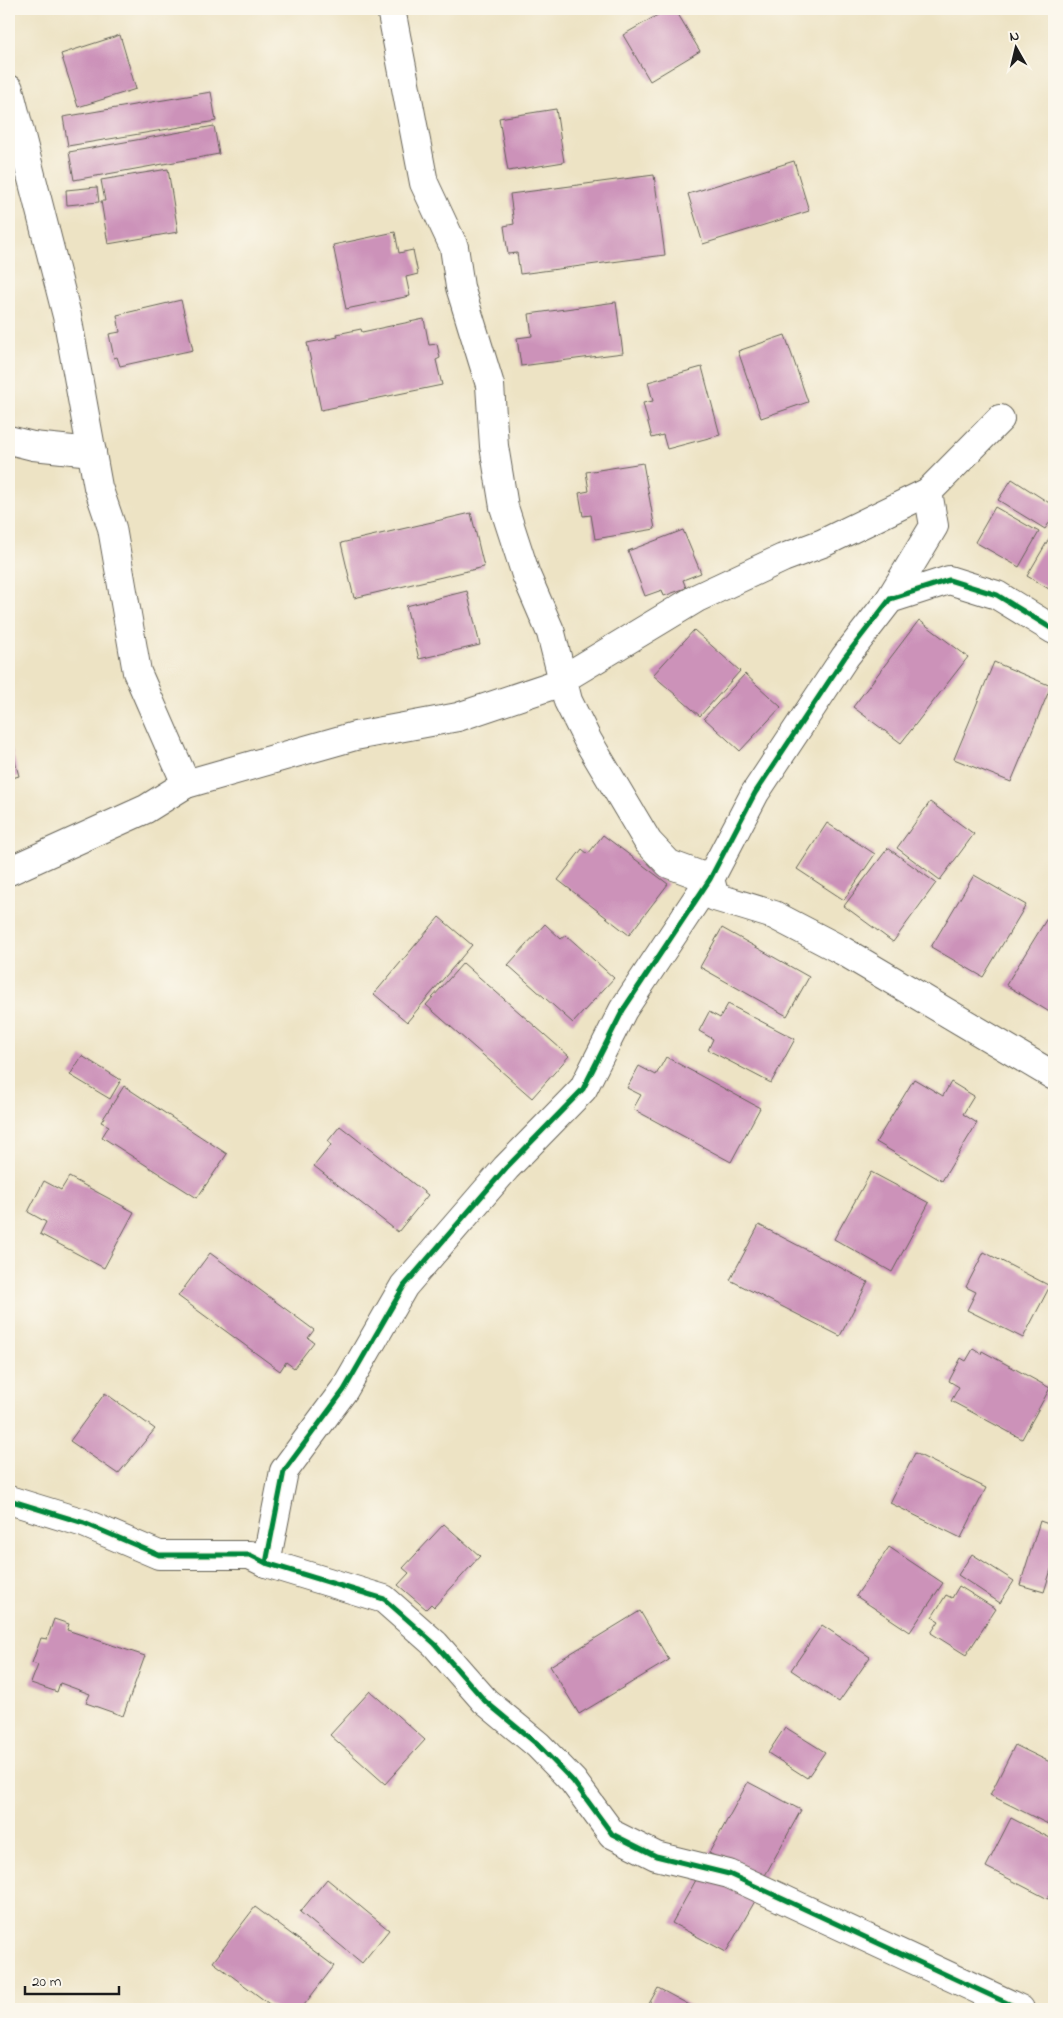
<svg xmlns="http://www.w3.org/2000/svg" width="1063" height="2018" font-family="'Indie Flower',sans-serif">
<rect width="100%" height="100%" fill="#fbf7ec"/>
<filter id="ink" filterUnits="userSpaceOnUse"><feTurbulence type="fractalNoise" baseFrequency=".02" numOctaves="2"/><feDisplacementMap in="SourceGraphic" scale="10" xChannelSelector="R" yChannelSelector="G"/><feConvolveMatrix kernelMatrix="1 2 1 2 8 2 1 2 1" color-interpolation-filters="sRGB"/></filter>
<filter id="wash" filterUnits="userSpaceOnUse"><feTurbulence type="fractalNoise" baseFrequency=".0096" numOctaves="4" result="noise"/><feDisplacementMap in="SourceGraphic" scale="20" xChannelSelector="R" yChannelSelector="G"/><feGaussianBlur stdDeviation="1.12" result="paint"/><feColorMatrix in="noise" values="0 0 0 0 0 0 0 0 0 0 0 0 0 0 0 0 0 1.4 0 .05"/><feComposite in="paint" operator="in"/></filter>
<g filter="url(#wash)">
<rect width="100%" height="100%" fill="#ede3c4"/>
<g id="blocks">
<g fill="#cc92b9">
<path d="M668,9H675L700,51L650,81L623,35Z"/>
<path d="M120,35L136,89L78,107L61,54Z"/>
<path d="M211,92L216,121L68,146L63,117Z"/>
<path d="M556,109L564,162L508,171L499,118Z"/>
<path d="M214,126L219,154L74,180L69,152Z"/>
<path d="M794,161L809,211L703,244L688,194Z"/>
<path d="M168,169L178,232L108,244L101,201H105L101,180Z"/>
<path d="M654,175L665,255L520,274L517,253L508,254L504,226L514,224L510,194Z"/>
<path d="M97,187L99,202L67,205L66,190Z"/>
<path d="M395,232L399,253L413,250L418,274L406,277L410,296L346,309L333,245Z"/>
<path d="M181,300L193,350L120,366L117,357L114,358L109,334L120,332L117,315Z"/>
<path d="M616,302L623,353L521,366L517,338L532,336L529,314Z"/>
<path d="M424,319L429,345L437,344L440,358L436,360L442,385L321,410L307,343L338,337L337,334L361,329L362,332Z"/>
<path d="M785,335L808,402L761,418L738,351Z"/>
<path d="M702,367L720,435L667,449L663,435L652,438L643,403L653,401L648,382Z"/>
<path d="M643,463L655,529L595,539L591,515L583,516L579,493L589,491L586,472Z"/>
<path d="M1012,479L1054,506V516L1045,529L998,500Z"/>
<path d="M995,507L1039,532L1019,567L975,542Z"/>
<path d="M471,513L484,567L354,598L341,543Z"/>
<path d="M683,530L701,573L683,580L686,588L664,596L662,590L645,596L628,551Z"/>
<path d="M1054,530V592L1027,576Z"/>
<path d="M467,591L480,645L419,659L406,606Z"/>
<path d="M919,620L968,657L901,743L853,707Z"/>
<path d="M694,630L740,671L700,716L653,675Z"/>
<path d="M994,662L1051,686L1011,782L954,759Z"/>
<path d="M745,674L781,707L740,751L704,718Z"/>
<path d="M9,740L19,776L9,779Z"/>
<path d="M930,802L974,834L940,880L897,848Z"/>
<path d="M827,823L875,854L844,900L797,869Z"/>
<path d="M603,835L668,884L629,935L558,880L582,849L588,854Z"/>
<path d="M888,848L936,883L893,942L844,906Z"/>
<path d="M974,875L1026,905L983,977L931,947Z"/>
<path d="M1054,907V1007L1051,1013L1006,985Z"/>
<path d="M439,917L472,945L407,1022L374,994Z"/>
<path d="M545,924L561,939L566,935L614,978L573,1023L508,965Z"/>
<path d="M722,928L809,977L787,1016L700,967Z"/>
<path d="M463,963L569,1056L532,1098L426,1005Z"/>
<path d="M728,1004L795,1039L771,1083L708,1050L713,1039L699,1031L709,1012L720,1018Z"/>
<path d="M82,1056L121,1080L110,1099L70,1075Z"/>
<path d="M666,1057L760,1108L731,1162L633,1109L641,1095L627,1088L639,1066L656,1075Z"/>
<path d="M914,1079L943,1096L951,1082L974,1096L963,1114L977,1123L942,1181L876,1142Z"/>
<path d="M124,1086L227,1154L197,1198L102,1137L109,1126L101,1122Z"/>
<path d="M340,1126L428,1195L398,1232L314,1166L331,1145L328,1141Z"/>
<path d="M871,1172L929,1203L892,1272L834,1239Z"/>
<path d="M69,1177L134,1212L104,1268L40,1234L46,1222L28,1212L44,1181L61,1190Z"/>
<path d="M759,1225L868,1282L840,1336L730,1280Z"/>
<path d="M984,1252L1050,1286L1023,1338L967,1310L976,1292L966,1287Z"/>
<path d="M210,1253L314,1330L308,1338L314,1342L294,1368L286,1362L280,1371L178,1296Z"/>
<path d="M973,1349L981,1354L982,1351L1050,1388L1022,1439L951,1401L959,1387L949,1381L961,1358L966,1361Z"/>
<path d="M105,1393L155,1429L118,1474L70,1441Z"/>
<path d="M915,1453L986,1488L961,1538L890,1503Z"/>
<path d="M1040,1521L1054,1526V1560L1044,1592L1020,1585Z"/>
<path d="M444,1524L480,1556L434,1607L431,1604L426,1609L398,1585L409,1573L403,1568Z"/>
<path d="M889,1547L943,1583L910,1632L856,1596Z"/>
<path d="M972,1554L1014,1581L1000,1603L958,1575Z"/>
<path d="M959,1586L996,1609L966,1655L931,1633L939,1621L932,1617L946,1595L952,1598Z"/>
<path d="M640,1611L669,1660L579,1714L550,1666Z"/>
<path d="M54,1619L69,1624L67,1630L145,1656L123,1716L86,1703L90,1694L60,1683L57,1692L31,1683L38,1665L32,1663L41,1638L47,1639Z"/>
<path d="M822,1625L870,1657L839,1702L791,1670Z"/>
<path d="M370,1691L425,1740L385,1784L330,1735Z"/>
<path d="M785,1727L825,1752L807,1778L768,1753Z"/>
<path d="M1015,1745L1054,1764V1827L990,1795Z"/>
<path d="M748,1782L801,1810L762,1881L709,1853Z"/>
<path d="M1011,1818L1054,1840V1886L1048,1899L986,1867Z"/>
<path d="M701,1871L755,1901L726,1952L672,1923Z"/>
<path d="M327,1879L389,1930L362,1963L300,1912Z"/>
<path d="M255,1907L334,1966L301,2009H276L213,1962Z"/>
<path d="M658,1988L697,2009H646Z"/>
</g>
</g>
</g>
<g filter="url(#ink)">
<use href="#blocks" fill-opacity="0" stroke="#656257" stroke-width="1"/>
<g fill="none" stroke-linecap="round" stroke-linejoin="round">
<defs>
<g id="minor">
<path d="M391,9L424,183L454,247L460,287L490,385L494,446L504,507L526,575L551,633L568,701L588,741L648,842L669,864L710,879"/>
<path d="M9,89L67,316L98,487L112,528L137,672L186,784L146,809L9,871"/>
<path d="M9,440L33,446L92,452"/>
<path d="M890,599L934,526L928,492"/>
<path d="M186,784L355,736L458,717L553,685L697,598L783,558L823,543L928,492L1000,419"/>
<path d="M710,879L715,897L774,915L843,951L1054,1076"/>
<path d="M9,1500L84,1523L159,1555H250L266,1563L384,1599L435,1644L485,1701L538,1745L573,1781L612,1834L656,1856L729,1874L1020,2009"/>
<path d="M266,1563L284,1471L344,1390L404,1286L506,1168L583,1089L623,1010L710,879L755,793L845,657L890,599L949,580L997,595L1054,630"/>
</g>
</defs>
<use href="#minor" stroke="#656257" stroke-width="30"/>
<use href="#minor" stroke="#fff" stroke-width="28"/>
<defs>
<g id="cycleway">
<path d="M9,1500L84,1523L159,1555H250L266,1563L384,1599L435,1644L485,1701L538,1745L573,1781L612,1834L656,1856L729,1874L1020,2009"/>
<path d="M266,1563L284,1471L344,1390L404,1286L506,1168L583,1089L623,1010L710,879L755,793L845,657L890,599L949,580L997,595L1054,630"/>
</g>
</defs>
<use href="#cycleway" stroke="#fbf7ec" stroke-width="8"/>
<use href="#cycleway" stroke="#00873e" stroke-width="5"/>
</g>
</g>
<rect width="1063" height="2018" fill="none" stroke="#fbf7ec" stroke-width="30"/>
<g transform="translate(1016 48) rotate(352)" stroke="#fbf7ec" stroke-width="4" paint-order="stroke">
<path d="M0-4L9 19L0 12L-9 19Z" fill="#1c1c1c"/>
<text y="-8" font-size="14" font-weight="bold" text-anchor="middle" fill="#1c1c1c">N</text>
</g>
<path d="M25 1986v8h94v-8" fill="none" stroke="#1c1c1c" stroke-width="2.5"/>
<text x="32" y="1986" font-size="15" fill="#1c1c1c" stroke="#fbf7ec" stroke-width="4" paint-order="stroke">20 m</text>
</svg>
